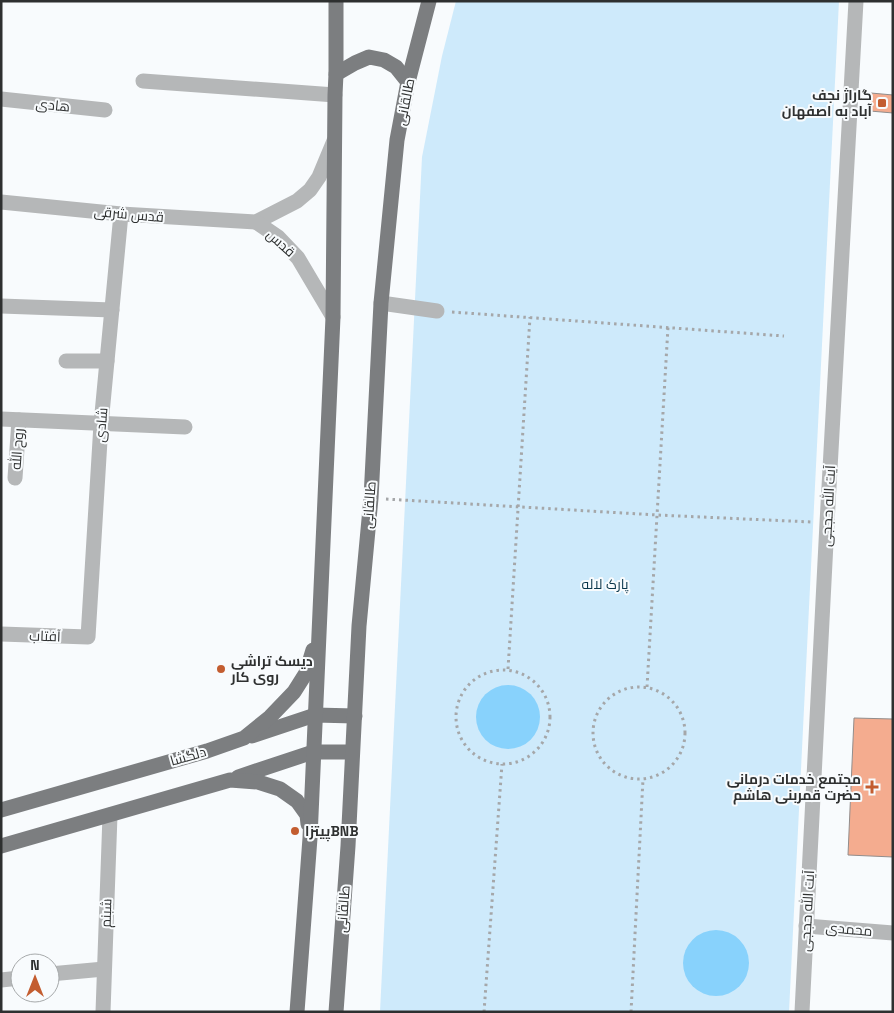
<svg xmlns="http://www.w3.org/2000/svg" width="894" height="1013" font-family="'Space Grotesk',Cairo,sans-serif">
<rect width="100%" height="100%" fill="#f8fbfd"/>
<path fill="#ceeafb" d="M456,1H839L789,1012H380L422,157L442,56Z"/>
<g fill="#88d2fc">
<circle cx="508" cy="717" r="32"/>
<circle cx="716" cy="963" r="33"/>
</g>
<g fill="#f4ac8f" stroke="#918d8c">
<path d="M871,93L893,95V113L870,111Z"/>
<path d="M854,718L893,719V857L848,855Z"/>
</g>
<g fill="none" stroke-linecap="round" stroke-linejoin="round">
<g stroke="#a5a7a9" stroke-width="3" stroke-dasharray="2.5 4" stroke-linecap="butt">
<path d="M452,312L784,336"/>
<path d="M386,499L657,515L812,522"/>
<path d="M508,669L530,317"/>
<circle cx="503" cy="717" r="47"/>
<path d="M647,687L668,327"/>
<circle cx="639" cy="733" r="46"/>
<path d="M484,1012L502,764"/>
<path d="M631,1012L643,779"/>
</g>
<g stroke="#b5b7b8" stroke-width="15">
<path d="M143,81L335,95"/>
<path d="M1,99L105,110"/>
<path d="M1,202L121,214L256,222L297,201L310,190L319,177L334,141"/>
<path d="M256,222L278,237L298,258L333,317"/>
<path d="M381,303L437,311"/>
<path d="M1,306L112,310"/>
<path d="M66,361H107"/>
<path d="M1,419L185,427"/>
<path d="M15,478L19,420"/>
<path d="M1,634L88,637L101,424L121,214"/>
<path d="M806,926L893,933"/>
<path d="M50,974L104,969"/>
<path d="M1,980L20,978"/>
<path d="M103,1012L110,815"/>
<path d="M802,1012L827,523L856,1"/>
</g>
<g stroke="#7c7e80" stroke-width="15">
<path d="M336,74L355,63L369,57L384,60L396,67L408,82"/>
<path d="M252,736L315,715L355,716"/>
<path d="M238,777L313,752H352"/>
<path d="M1,810L207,751L244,738L270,717L294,692L306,673L313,650"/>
<path d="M1,846L230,780L258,782L280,789L297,801L307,815L308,824"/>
<path d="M297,1012L310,838L333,317L335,95L336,74V1"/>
<path d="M336,1012L348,846L359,626L371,498L381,303L397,140L408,82L429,1"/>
</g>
</g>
<g fill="#c35d30" stroke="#f8fbfd" stroke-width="2">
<rect x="877" y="98" width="10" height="10" rx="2.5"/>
<circle cx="221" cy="669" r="5"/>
<path d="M869.5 779.5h5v5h5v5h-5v5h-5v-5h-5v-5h5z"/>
<circle cx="295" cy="831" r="5"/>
</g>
<g text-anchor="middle" stroke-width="4" stroke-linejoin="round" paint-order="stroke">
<g font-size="14" font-weight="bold" fill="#2e3030" stroke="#f8fbfd" text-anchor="end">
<text x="872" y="100">گاراژ نجف<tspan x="872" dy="16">آباد به اصفهان</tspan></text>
<text x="231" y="666" text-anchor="start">دیسک تراشی<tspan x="231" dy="16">روی کار</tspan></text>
<text x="861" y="784">مجتمع خدمات درمانی<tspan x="861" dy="16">حضرت قمربنی هاشم</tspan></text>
<text x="305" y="836" text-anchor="start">پیتزاBNB</text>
</g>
<g font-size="14" fill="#2e3030" stroke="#f8fbfd">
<text transform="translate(405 102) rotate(-79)" y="5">طالقانی</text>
<text transform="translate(53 105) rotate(6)" y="5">هادی</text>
<text transform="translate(129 214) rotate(5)" y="5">قدس شرقی</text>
<text transform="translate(281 243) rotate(42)" y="5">قدس</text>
<text transform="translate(101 425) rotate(-85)" y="5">شادی</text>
<text transform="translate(17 449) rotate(-86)" y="5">روح الله</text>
<text transform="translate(369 505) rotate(-86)" y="5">طالقانی</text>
<text transform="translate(828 506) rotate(-87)" y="5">آیت الله حججی</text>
<text transform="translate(45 636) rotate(2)" y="5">آفتاب</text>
<text transform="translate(188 756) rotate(-16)" y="5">دلگشا</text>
<text transform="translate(343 909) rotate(-86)" y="5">طالقانی</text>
<text transform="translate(807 911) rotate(-87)" y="5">آیت الله حججی</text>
<text transform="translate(106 913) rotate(-88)" y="5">شبنم</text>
<text transform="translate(849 929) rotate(5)" y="5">محمدی</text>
</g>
<g font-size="14" fill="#0b374c" stroke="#f8fbfd">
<text x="605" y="589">پارک لاله</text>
</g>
</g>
<rect width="894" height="1013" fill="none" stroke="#2e3030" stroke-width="5"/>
<g transform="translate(35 978)"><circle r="24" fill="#f8fbfd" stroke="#a7aaab"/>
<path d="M0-4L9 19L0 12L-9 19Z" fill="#c35d30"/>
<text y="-8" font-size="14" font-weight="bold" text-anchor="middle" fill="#2e3030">N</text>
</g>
</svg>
